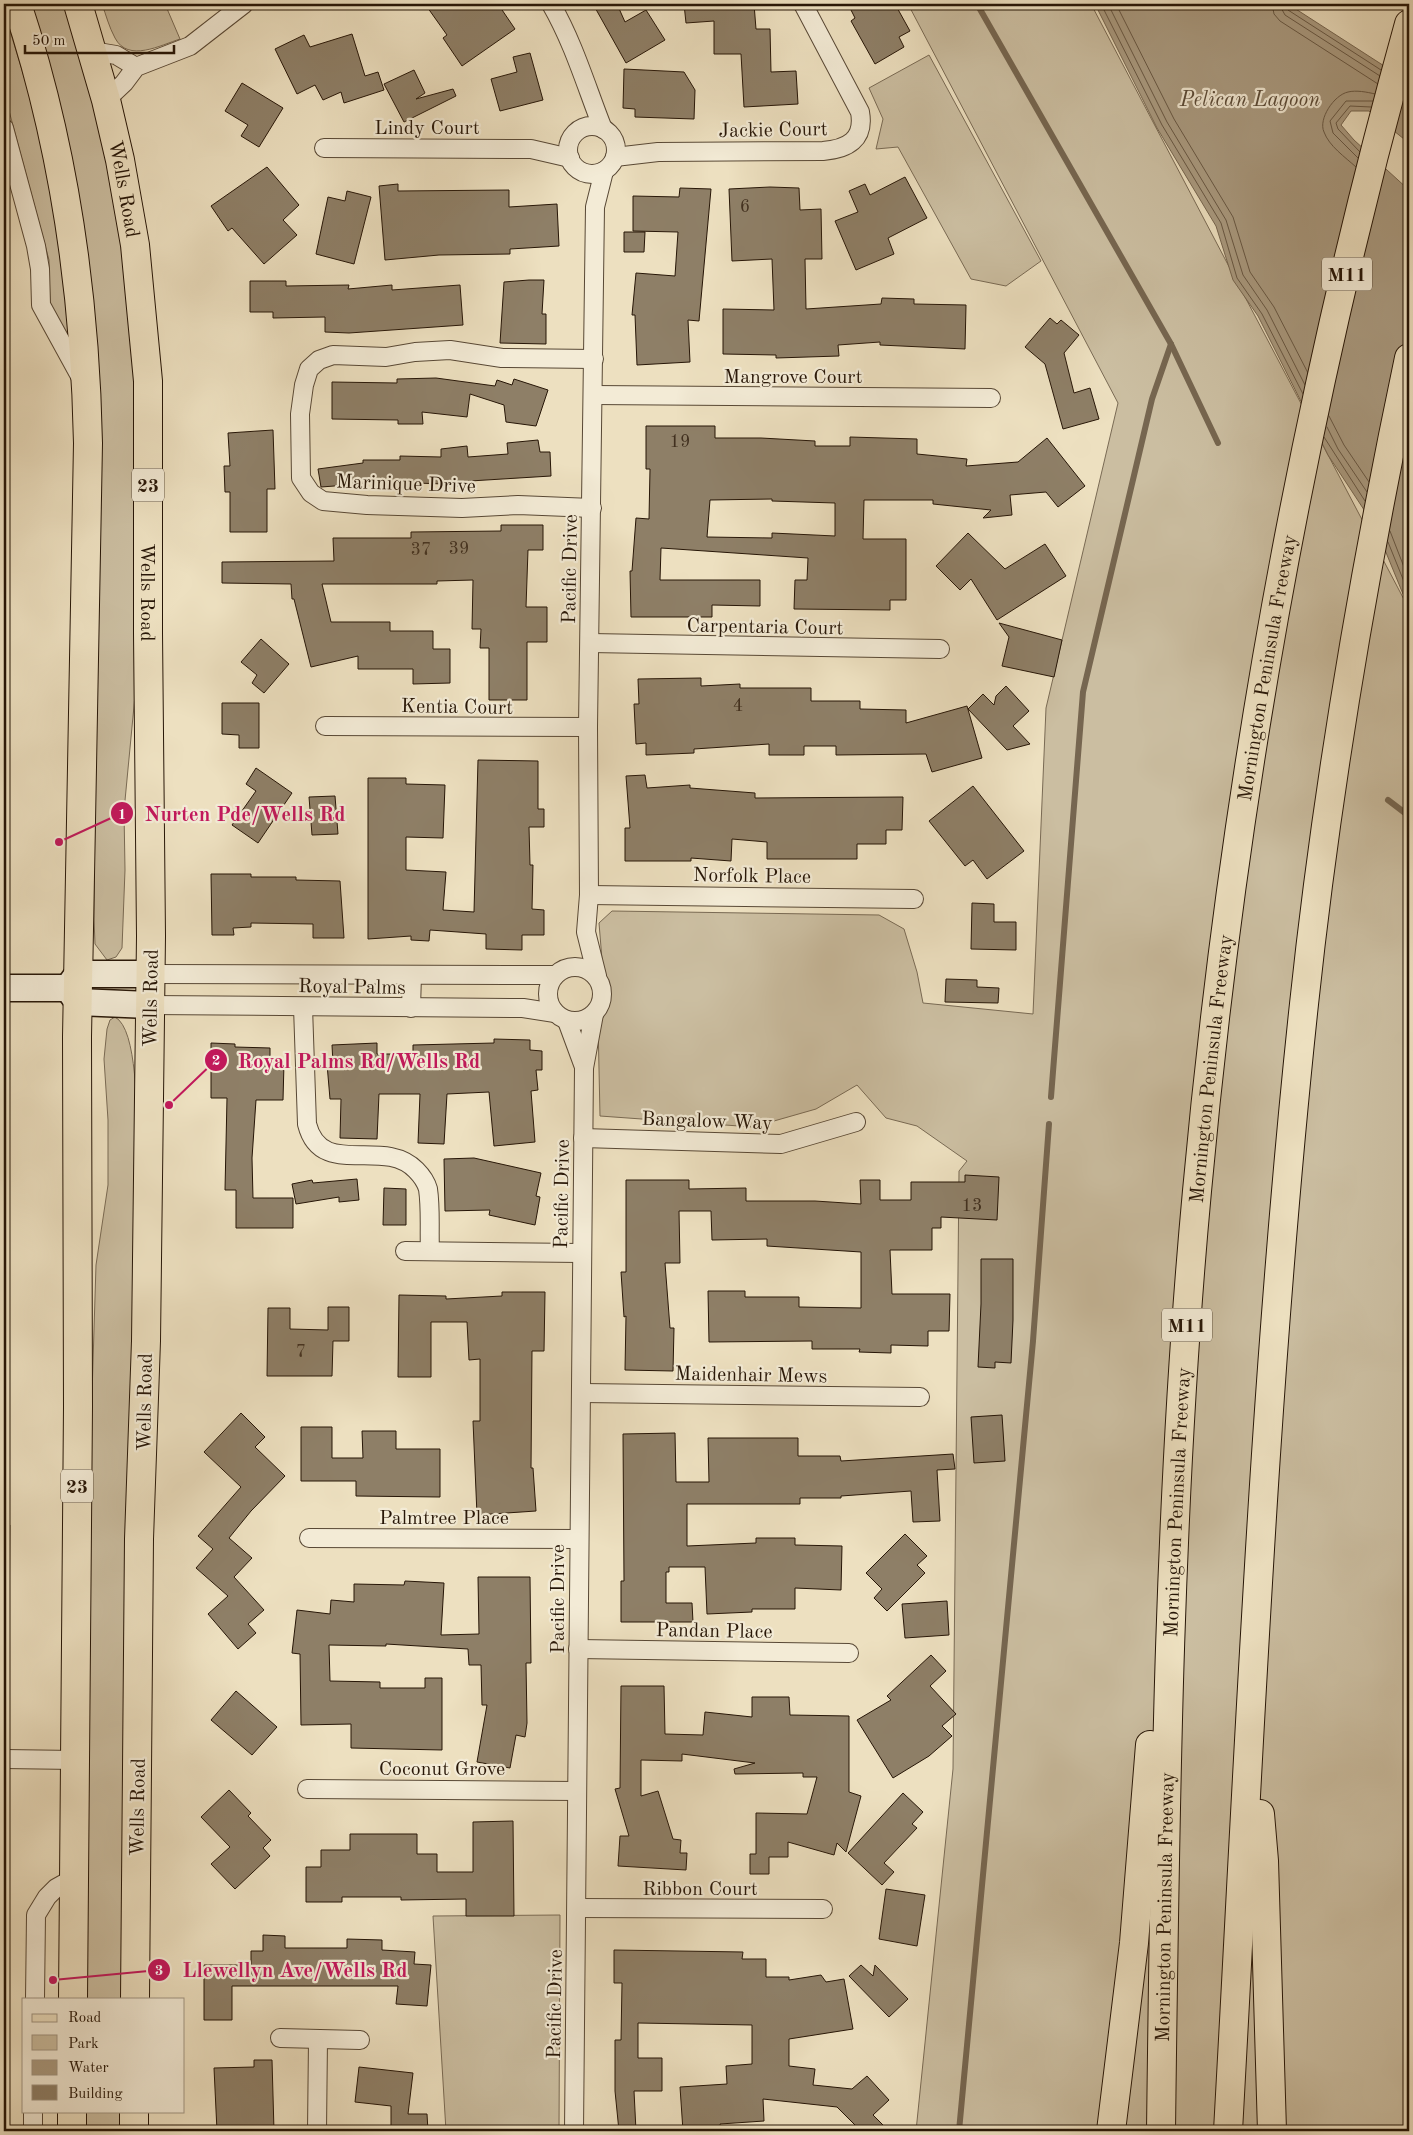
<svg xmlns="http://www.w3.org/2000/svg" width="1413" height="2135" font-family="'Old Standard TT',serif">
<rect width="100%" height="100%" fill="#ede0c0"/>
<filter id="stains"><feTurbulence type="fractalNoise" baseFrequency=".004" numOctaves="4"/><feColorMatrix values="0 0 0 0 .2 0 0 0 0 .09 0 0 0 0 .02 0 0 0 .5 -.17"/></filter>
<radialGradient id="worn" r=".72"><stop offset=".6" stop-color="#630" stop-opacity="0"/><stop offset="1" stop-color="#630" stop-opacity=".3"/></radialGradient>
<g fill="#cbbea1" stroke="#796a54">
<path d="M24,4H66L101,122L125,255L137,356L136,685L124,811L125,870L122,948L116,957L107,960L95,944L94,919L98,415Z"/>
<path d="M102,4H165L180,39C161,45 128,63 115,38C109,27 106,15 102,4Z"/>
<path d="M908,4H1091L1409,609V2131H916L953,1769L959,1171L967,1161L917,1126L886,1118L857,1085L816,1109L753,1127L600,1116L598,1022L605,996L599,923L612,911L879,915L904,929L917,972L923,1003L1033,1014L1046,708L1118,403Z"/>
<path d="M4,11L35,113L64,244L71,344L50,310L49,260L4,92Z"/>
<path d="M929,55L1041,261L1006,286L971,279L898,147L876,149L883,119L869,88Z"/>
<path d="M115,1017C138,1029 136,1114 138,1139L124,1999H85L91,1427L96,1265L108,1185V1120L104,1059L107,1029L110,1020Z"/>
<path d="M4,1525H10L9,1627L4,1621Z"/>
<path d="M560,1915L559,2131H446L433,1916Z"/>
<rect x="83" y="2111" width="40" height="20"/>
</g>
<path fill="#aa9b81" stroke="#766650" d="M1095,4H1288L1409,82V143L1369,111H1351L1341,125L1354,140L1409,190V601L1403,594L1376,528L1328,455L1258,316L1233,280L1216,226L1157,128Z"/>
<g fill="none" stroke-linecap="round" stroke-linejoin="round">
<g stroke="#685844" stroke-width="1">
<path d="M1101,4L1162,125L1221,223L1237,278L1262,314L1303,394"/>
<path d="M1108,4L1167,122L1226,220L1243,275L1267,310L1305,385"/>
<path d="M1116,4L1174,119L1233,217L1250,272L1274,307L1308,373"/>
<path d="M1272,4L1274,14L1280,21L1378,84"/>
<path d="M1279,4L1285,15L1380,76"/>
<path d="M1286,4L1288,10L1381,70"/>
<path d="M1360,152L1338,129L1336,123L1350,106L1371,107"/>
<path d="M1358,158L1333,133L1330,121L1346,101H1373"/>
<path d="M1356,167C1345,157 1329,146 1324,132C1318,119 1334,95 1348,92C1356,90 1367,92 1375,94"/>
<path d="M1329,416L1344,445L1369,482"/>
<path d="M1327,427L1338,449L1367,492"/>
<path d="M1324,437L1365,501"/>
<path d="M1390,531L1409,580"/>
<path d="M1388,542L1409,594"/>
</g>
<g stroke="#766650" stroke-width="6">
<path d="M977,4L1171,344L1218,443"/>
<path d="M1388,800L1409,816"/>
<path d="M1051,1097L1083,692L1152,399L1171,344"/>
<path d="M959,2131L1033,1341L1049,1124"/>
</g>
</g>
<g fill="#8e7f67" stroke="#271607" fill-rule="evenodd">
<path d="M425,4H498L515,29L462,66L443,38L447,35Z"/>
<path d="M593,4H617L625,22L646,10L665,40L626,63Z"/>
<path d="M684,4H754L756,29H770L771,72L796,71L798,104L744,107L741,54H714V21L686,23Z"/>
<path d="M848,4H895L910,31L899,37L904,47L875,64L851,21L855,18Z"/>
<path d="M352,34L365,76L378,72L384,90L344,103L341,92L323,100L315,85L297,94L275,49L304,35L310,47Z"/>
<path d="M530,53L543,100L500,111L491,79L517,72L513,57Z"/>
<path d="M624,69L684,72L695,90L694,119L635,117V109L623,108Z"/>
<path d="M414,70L425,93L416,99L453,89L456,96L404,122L384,84Z"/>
<path d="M242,83L283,108L259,147L241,136L248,125L225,111Z"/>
<path d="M267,167L299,205L283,220L297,235L264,264L232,228L228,231L211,206Z"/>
<path d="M905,177L927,218L888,238L894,254L856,270L835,221L858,212L849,191L865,184L870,195Z"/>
<path d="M398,184V191L509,190V207L557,204L559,246L510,249V254L439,255L385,260L379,186Z"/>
<path d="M770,187L799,188L800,210L821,209L822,259H805L806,309L881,304L882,298L914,299V304L966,305L965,349L880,345V342L838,345L839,356L776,358V355L723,354V309L774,310L772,259L732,261L729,189Z"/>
<path d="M680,188L711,189L699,321L688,320L690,362L637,365L635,315H632L636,273L675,276L678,232L633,231V196L679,197Z"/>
<path d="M347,191L371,197L354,264L316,254L328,197L345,201Z"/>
<path d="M624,232H645L644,252H624Z"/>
<path d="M529,280H544L542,314H546V344L500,343L504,282Z"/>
<path d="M250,281H286V286L349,285L348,289L392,285V290L460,285L463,325L349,333L325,332V317L273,318V312H250Z"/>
<path d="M1050,318L1057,324L1061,320L1079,335L1064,353L1074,393L1090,388L1099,419L1063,429L1045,364L1025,347Z"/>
<path d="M436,378L495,386L497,380L512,385L514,379L548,390L536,426L506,422L504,405L470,394L467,417L422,412L423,424H398V420L332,419V382L397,383V379Z"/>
<path d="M646,426H715V438H761L815,441V446H850V437L917,439V454L967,459L966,466L1018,462L1047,438L1085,486L1058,507L1046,492L1010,495L1012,515L983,518L991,510L933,504V500H864L863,539H906V600H890V610L794,609L795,580H807L808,558L661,548L660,580H760V606L712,605V617H631L630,571H632L636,518L649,519L650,469H646ZM772,499V501L835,503V536L772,533V538L707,537L710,500Z"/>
<path d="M273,430L275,489H267V532H230V492H225L224,466H230L228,433Z"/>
<path d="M538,440L540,452H550L551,476L470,481V485L444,487V484L388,482L321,487L318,469L363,463V460H400V456L441,457V449L467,446L468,457L508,454L507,443Z"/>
<path d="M501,525H543V550H528L526,607H547V642H527V700H489V648H480L481,629H472L473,580L437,581V584H322L331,622H390V631H433V649H450V683L413,684V669H358V656L311,667L294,599H292L291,584L222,583V562L334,561L333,538H411V532L501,531Z"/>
<path d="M968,533L1005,569L1045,544L1066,576L997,620L971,579L960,590L936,566Z"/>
<path d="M999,623L1062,640L1054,677L1002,666L1009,637Z"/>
<path d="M261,639L289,664L264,693L252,683L257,675L241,662Z"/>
<path d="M701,678V686L740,684V688H811V701H860V709L906,710V723L967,706L982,758L932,772L926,754L836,755V746H804V755H769V744L694,749V753L646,755V743L636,744L634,704H639L638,679Z"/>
<path d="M1006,686L1029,711L1013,726L1030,744L1007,750L968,709L983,694L994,705L996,696Z"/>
<path d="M222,703H259V748H239V735L222,734Z"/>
<path d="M478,760L538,761V809H544V827H529L530,865H533L532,909L544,910V935H522V950L486,949V934L430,930L429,941L411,940V936L368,939V778H406V784L445,785L443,838L406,837V870L446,872L443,910L474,912Z"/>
<path d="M256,768L292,793L258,843L232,825L256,791L246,784Z"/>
<path d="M645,775L647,788L690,785V788L755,793V798L903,797L902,830H886V844H857V859H767V842L732,839L731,861L691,858V861H625V828H630L626,776Z"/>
<path d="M973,786L1024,851L987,879L973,860L965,866L929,821Z"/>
<path d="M335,796L338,834L312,835L309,797Z"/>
<path d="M211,874H251V877H296V880L340,881L344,938H313V924L251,923V927L233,928L234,935H212Z"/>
<path d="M972,903L994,904V922H1016V950L971,949Z"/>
<path d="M946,979L977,980V987L999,988L998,1003L945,1002Z"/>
<path d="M494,1039L530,1040V1050L542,1051V1070H536L538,1090L531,1091L535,1142L494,1146L489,1092L447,1094L444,1144L418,1143L420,1094H379L377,1139L340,1138L341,1099H330L327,1064H333L332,1045L377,1043V1054H413V1045L494,1043Z"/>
<path d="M211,1043L235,1044V1047L270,1048V1063H284L283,1100H256L252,1158L253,1198H293V1228H236V1190H225L227,1098H211Z"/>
<path d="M474,1158L541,1173L536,1196L540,1197L535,1225L489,1215L490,1210L445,1211L444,1159Z"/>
<path d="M965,1175L999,1177L997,1220L941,1217V1228H932V1250H890L892,1294H950L949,1331H928V1346L891,1345V1353L859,1352L860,1349H812V1341L709,1342L708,1291H745V1297H799V1307L861,1308V1252L767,1246V1239L712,1240L711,1211H679L680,1263H665L670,1328H674L673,1371L625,1370L626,1316L624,1317L621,1272H626V1180H689V1189L746,1188V1201H815L861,1204L860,1180H880V1200H911V1182H965Z"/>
<path d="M357,1179L359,1200L339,1202V1197L296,1204L292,1184L312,1180L313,1183Z"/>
<path d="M384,1188L406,1189V1225H383Z"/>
<path d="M981,1259H1013V1320L1011,1363L995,1362V1368L978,1367L981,1304Z"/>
<path d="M502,1292H545L544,1351H532L531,1468H533L536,1511L477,1515L473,1421H480V1359L469,1360L467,1322H431V1377H398L399,1295L446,1296V1299L502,1296Z"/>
<path d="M328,1307H349V1341H333L332,1376H267L268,1308H290V1329L328,1330Z"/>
<path d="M241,1413L265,1437L255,1447L285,1476L251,1511L229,1538L252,1558L234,1577L264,1610L248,1624L256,1633L238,1649L208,1614L228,1596L196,1568L213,1549L198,1536L241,1487L204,1452Z"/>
<path d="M1002,1415L1005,1461L974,1463L971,1417Z"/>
<path d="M301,1427H332V1458H363L362,1431H396V1449H440V1497L356,1496V1481H301Z"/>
<path d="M675,1433L676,1482H709L708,1438H798V1456H840L841,1461L953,1454L955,1469L937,1470L940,1521L913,1522L911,1491L841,1496V1498H800V1504H687V1546L756,1543V1538H795V1545L842,1546L841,1590L795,1588V1609H752V1612L707,1614L705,1567H669V1572H666V1603H692L693,1622H621V1581H624L623,1434Z"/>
<path d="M905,1534L927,1556L917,1565L925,1573L887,1611L874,1598L882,1589L866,1573Z"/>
<path d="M478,1577H530L531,1663H526L527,1723L525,1737L516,1735L510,1768L477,1762L487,1705H482L481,1665H469L468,1649L386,1644V1646L329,1645L330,1681L380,1682V1688H425V1678H442V1750L351,1748V1724L301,1725L300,1654L292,1653L297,1610L330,1614L331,1600L354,1602V1584L404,1585L405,1581L444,1583L441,1635L479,1634Z"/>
<path d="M947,1601L949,1635L905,1638L902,1604Z"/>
<path d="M931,1655L946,1671L930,1686L956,1714L942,1726L952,1736L929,1756L893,1778L857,1720L891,1700L887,1696Z"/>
<path d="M621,1686H664L665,1734L703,1735L705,1712L752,1717V1697H789L790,1715L849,1716V1792L861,1796L846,1852L837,1843L834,1855L788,1842V1857H769V1874H750V1854H756V1813L807,1814L817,1777H803V1773L735,1774L734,1769L755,1763L682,1754V1761L641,1760V1796L658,1791L673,1839L681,1840L680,1853H687L686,1870L618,1866L620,1836H629L615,1789L620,1788Z"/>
<path d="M236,1691L277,1727L252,1755L211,1720Z"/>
<path d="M229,1790L251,1813L248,1816L271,1840L263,1848L270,1856L235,1889L211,1864L230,1847L201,1817Z"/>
<path d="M903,1793L923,1812L912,1824L917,1828L884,1863L894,1872L882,1885L848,1853Z"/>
<path d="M513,1821L514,1916H466V1899L401,1900V1897H342V1902H306V1867H321V1850H350V1834H417V1854H437V1872H473V1822Z"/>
<path d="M886,1889L925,1895L917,1946L879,1939Z"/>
<path d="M263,1935L285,1936V1948H347V1939L382,1940V1950L415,1952L414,1964L431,1965L427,2006L396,2004L398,1986H232V2020H204V1965H251V1951H263Z"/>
<path d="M614,1950L743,1952L742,1959H766V1977H789V1980L821,1975L826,1982L844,1979L853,2029L789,2039V2066L815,2069L813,2085L852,2089L867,2076L889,2100L873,2115L889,2131H861L837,2107L763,2099L764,2121L720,2124L721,2131H683L680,2087L727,2084L726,2066L752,2064V2025L638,2023V2058H662V2091H634L636,2131H619L615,2091V2040H621L622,1983H614Z"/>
<path d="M861,1965L873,1976L875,1965L908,1999L889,2017L849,1976Z"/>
<path d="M254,2060H272L274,2131H217L214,2068L254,2067Z"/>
<path d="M359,2067L413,2073L408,2114H427L428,2131H391V2106L355,2102Z"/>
</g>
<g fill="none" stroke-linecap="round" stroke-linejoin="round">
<defs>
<g id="street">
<path d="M551,4C574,44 586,86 603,129"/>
<path d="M92,51L116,55L136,67"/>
<path d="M106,100L124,83L136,67L190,46L244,4"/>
<circle cx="592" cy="150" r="24"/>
<path d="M4,128L36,246L40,269L41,305L81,378"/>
<path d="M324,148L531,149L570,158"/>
<path d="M615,157L658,152L823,151C847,149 865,140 860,112L803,4"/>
<path d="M593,395L991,398"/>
<path d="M592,508L518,505L462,508L367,505L323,501L311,493L301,478L300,414L304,385L309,369L319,360L333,355L386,357L415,352L450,350L502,358L594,359"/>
<path d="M590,643L940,649"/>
<path d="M325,726L588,727"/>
<path d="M589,895L914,899"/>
<circle cx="575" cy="994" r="27"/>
<path d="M150,974L555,975"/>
<path d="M597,976L586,932L589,895L588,727L595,207L604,171"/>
<path d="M149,1005L523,1008L555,1013"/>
<path d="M303,1007L307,1124C321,1180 383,1136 416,1170C421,1175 426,1182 428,1189C431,1209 429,1231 430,1251"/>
<path d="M411,1008L412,975"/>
<path d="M567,1021L584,1067"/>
<path d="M583,1138L781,1144L856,1122"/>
<path d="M405,1251L581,1253"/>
<path d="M582,1393L920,1397"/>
<path d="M309,1538L579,1539"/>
<path d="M578,1649L849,1653"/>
<path d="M4,1759L75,1760"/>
<path d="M307,1789L577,1791"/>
<path d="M577,1908L823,1909"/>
<path d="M35,1999L36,1915L47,1897L56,1888L74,1878"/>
<path d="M280,2038L360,2040"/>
<path d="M33,2131V2111"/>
<path d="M317,2131L318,2039"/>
<path d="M574,2131L584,1068L594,1014"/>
</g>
<g id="secondary">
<path d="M4,988H68"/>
<path d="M68,988L78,974H150"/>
<path d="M68,988L78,1002L149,1005"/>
</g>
<g id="primary">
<path d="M17,4C64,146 85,293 88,443L77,1037L78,1406L73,1999"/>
<path id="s1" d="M78,4L106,100L120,160L135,245L148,381V633L151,936L146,1341L139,1539L135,1999"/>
<path d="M72,2131V2111"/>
<path d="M134,2131V2111"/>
</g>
<g id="highway">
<path d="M1260,1814L1264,1861L1272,2131"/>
<path d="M1111,2131L1134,1943L1150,1745"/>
<path id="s2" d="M1161,2131C1165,1818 1168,1503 1197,1191C1233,797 1303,405 1409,24"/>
<path d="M1228,2131C1249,1755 1264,1378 1304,1004C1327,787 1364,571 1409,358"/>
</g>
</defs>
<use href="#street" stroke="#584835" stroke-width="20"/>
<use href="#secondary" stroke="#271607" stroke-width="29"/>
<use href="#primary" stroke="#271607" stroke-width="30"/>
<use href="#highway" stroke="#271607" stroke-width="30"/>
<use href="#street" stroke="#f3ebd6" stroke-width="18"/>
<use href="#secondary" stroke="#f3ebd6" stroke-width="26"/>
<use href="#primary" stroke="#ede0c0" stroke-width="28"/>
<use href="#highway" stroke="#ede0c0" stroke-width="28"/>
</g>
<g text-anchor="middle" stroke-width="4.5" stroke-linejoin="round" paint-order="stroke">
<g font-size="18" fill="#41301f">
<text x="745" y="212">6</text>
<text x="680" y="447">19</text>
<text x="459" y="554">39</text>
<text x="421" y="555">37</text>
<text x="738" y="711">4</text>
<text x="972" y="1211">13</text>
<text x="301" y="1357">7</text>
</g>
<g fill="#f3ebd6" stroke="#645645" stroke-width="1">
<rect x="1322" y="257.5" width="50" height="33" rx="4"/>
<rect x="132" y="468.5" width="32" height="33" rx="4"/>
<rect x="1162" y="1308.5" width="50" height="33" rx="4"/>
<rect x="61" y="1469.5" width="32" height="33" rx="4"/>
</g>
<g font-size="19" font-weight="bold" fill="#271607">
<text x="1347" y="281">M11</text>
<text x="148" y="492">23</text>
<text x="1187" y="1332">M11</text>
<text x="77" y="1493">23</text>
</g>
<g font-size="20" fill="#271607" stroke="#f3ebd6">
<text x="427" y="134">Lindy Court</text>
<text transform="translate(773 129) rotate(-1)" y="7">Jackie Court</text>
<text dy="7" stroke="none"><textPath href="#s1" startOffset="191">Wells Road</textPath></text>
<text x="793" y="383">Mangrove Court</text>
<text transform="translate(406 483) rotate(2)" y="7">Marinique Drive</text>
<text transform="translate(569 569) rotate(-89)" y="7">Pacific Drive</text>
<text dy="7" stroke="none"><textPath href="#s1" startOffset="596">Wells Road</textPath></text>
<text transform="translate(765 626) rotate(1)" y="7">Carpentaria Court</text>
<text dy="7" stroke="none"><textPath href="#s2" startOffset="1469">Mornington Peninsula Freeway</textPath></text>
<text transform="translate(457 706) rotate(1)" y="7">Kentia Court</text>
<text transform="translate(752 875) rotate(1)" y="7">Norfolk Place</text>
<text transform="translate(352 986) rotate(1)" y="7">Royal Palms</text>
<text transform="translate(150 998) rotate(-89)" y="7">Wells Road</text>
<text dy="7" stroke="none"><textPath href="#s2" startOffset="1064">Mornington Peninsula Freeway</textPath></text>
<text transform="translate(707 1120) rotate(2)" y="7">Bangalow Way</text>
<text transform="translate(561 1194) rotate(-89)" y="7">Pacific Drive</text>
<text transform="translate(751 1374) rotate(1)" y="7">Maidenhair Mews</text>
<text transform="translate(144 1402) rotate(-89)" y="7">Wells Road</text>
<text dy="7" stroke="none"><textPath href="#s2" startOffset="629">Mornington Peninsula Freeway</textPath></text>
<text x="444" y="1524">Palmtree Place</text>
<text transform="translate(557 1599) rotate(-90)" y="7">Pacific Drive</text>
<text transform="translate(714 1630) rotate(1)" y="7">Pandan Place</text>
<text x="442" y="1775">Coconut Grove</text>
<text transform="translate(137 1807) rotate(-89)" y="7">Wells Road</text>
<text x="700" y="1895">Ribbon Court</text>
<text dy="7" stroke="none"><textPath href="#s2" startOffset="224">Mornington Peninsula Freeway</textPath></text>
<text transform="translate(554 2004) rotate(-89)" y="7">Pacific Drive</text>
</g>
<g font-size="21" font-style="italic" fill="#5b4b38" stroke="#f3ebd6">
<text x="1250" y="106">Pelican Lagoon</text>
</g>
</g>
<path fill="none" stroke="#c2185b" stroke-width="2" d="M59 842L122 813M169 1105L216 1060M53 1980L159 1970"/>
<g fill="#c2185b" stroke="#f3ebd6" stroke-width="2">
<circle cx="59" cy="842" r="5"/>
<circle cx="169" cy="1105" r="5"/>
<circle cx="53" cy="1980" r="5"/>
<circle cx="122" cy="813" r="12"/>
<circle cx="216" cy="1060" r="12"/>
<circle cx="159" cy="1970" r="12"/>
</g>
<g font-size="15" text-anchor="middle" font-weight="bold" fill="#fff">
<text x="122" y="819">1</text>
<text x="216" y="1065">2</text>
<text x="159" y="1975">3</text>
</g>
<g font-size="21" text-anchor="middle" font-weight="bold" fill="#c2185b" stroke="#f3ebd6" stroke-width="4.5" stroke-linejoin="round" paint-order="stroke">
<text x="245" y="821">Nurten Pde/Wells Rd</text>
<text x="359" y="1068">Royal Palms Rd/Wells Rd</text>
<text x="295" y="1977">Llewellyn Ave/Wells Rd</text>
</g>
<rect width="1413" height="2135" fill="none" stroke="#ede0c0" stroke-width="20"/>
<rect x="5" y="5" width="1403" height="2125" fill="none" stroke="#271607" stroke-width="2.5"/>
<rect x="10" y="10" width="1393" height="2115" fill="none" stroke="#271607"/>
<rect x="22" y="1998" width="162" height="115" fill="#f3ebd6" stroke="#a19683"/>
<rect x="32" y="2014" width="25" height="8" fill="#ede0c0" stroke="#a19683"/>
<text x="68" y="2022" font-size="15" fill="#271607">Road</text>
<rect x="32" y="2035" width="25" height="15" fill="#cbbea1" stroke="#a19683"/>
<text x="68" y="2048" font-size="15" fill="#271607">Park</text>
<rect x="32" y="2060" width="25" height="15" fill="#aa9b81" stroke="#a19683"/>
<text x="68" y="2072" font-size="15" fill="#271607">Water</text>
<rect x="32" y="2085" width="25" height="15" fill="#8e7f67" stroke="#a19683"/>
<text x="68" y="2098" font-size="15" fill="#271607">Building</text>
<path d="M25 45v8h149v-8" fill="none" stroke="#271607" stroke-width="2.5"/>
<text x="32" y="45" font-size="15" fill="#271607" stroke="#f3ebd6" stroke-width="4" paint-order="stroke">50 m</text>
<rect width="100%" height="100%" filter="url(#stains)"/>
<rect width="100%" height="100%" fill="url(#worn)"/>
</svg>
